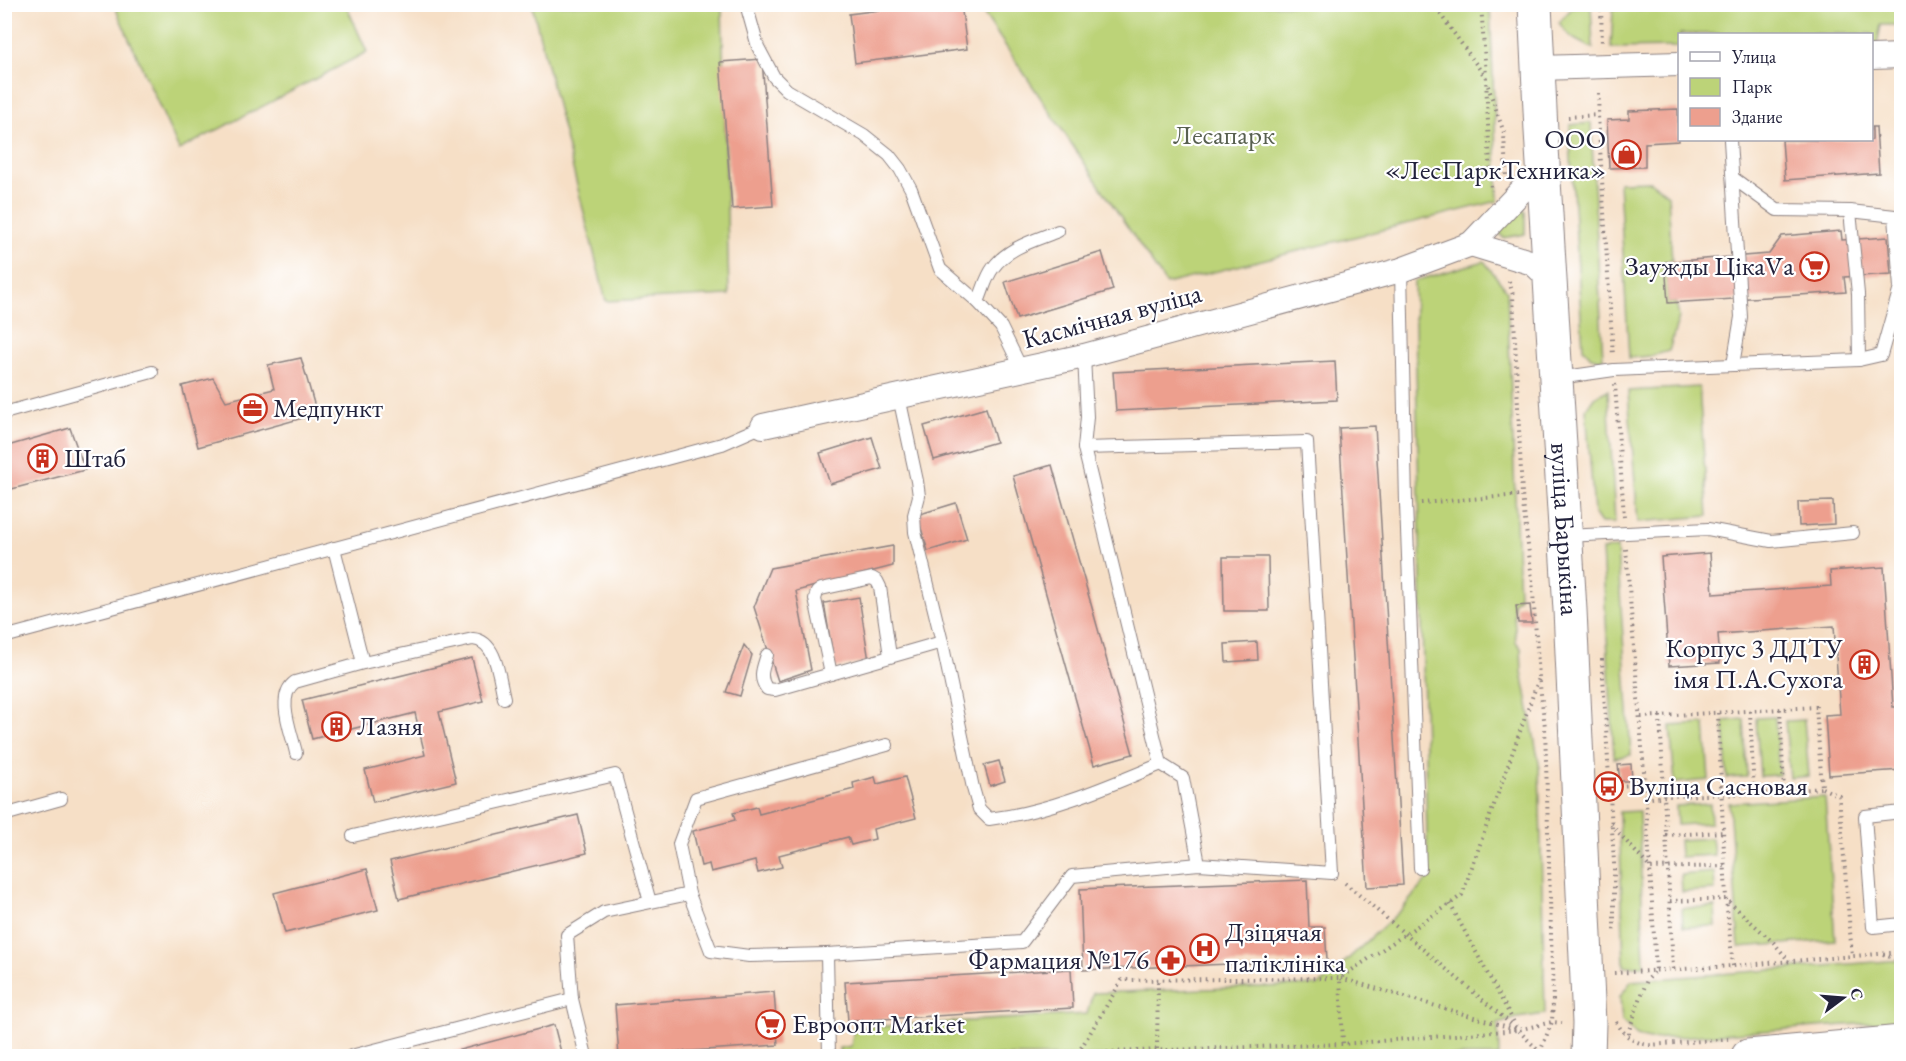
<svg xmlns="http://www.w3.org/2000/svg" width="1906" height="1061" font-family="'EB Garamond',serif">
<rect width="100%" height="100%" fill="#fff"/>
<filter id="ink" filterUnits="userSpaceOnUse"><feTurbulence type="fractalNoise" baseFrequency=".0167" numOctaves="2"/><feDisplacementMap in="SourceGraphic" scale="12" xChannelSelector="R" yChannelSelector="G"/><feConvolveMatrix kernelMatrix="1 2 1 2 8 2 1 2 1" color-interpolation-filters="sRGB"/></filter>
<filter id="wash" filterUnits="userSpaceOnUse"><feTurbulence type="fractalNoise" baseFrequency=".008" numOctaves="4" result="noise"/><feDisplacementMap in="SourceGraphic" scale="24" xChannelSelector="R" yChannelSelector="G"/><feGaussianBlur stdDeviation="1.35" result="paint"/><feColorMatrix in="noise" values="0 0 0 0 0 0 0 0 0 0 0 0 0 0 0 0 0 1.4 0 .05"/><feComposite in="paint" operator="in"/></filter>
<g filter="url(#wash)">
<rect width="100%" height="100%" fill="#f6dfc6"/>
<g fill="#bcd378" stroke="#6f7a5a" stroke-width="1.5">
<path d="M1694,4L1901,5V25H1881L1877,45H1872V34H1680L1679,47L1611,48L1613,9Z"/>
<path d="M114,5H346L367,52L179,150Z"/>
<path d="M532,5H722L729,295L606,301Z"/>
<path d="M978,5H1490L1498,201L1166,284Z"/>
<path d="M1574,6H1591L1593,48C1578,42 1567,37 1559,22Z"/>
<path d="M1591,123L1603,360L1591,357L1583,348L1570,142V125Z"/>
<path d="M1650,181L1668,195L1672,261L1665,262L1668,303H1676L1679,317L1669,351L1651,356L1629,358L1619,182Z"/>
<path d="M1518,209H1522L1525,212V234L1503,238L1498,231Z"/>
<path d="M1484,261L1507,291L1519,597L1513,603L1516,642L1521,648L1522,672L1539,763L1545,1014L1517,1018L1498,1024L1499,1056H840L839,1048L851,1046L854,1028L1087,1014L1093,993L1320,985L1402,909L1428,878L1414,281Z"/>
<path d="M1699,387L1708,516L1638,522L1628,391Z"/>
<path d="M1608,390L1615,523H1601L1594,513L1586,409L1594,397Z"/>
<path d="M1617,548L1631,755L1614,758L1602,550Z"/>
<path d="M1775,717L1779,775L1760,776L1756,718Z"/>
<path d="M1744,719L1747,777L1727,778L1724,721Z"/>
<path d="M1804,720L1809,776L1790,778L1785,721Z"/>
<path d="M1705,724L1709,780L1675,783L1670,726Z"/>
<path d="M1825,797L1835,940L1739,947L1729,803Z"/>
<path d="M1710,804L1711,823L1677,825L1676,806Z"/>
<path d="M1639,811L1644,966H1624L1619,812Z"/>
<path d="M1712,838L1714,855L1680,857L1679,840Z"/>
<path d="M1714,872L1715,890L1682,892L1681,875Z"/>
<path d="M1715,907L1716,926L1683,927L1682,908Z"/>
<path d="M1901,960V1021L1650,1039L1637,1036L1622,1021L1620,997L1631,981Z"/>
</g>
<g id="blocks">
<g fill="#ed9f8e">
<path d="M927,4H961L967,49L855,63L849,14Z"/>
<path d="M1613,4H1667V6L1613,9Z"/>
<path d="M762,59L773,206L732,209L720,62Z"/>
<path d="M1678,109L1679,141L1645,143V167L1609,168L1607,120L1629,119V111Z"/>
<path d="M1872,127H1876L1879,173L1785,180L1782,140H1872Z"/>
<path d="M1841,231L1842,240L1888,237L1891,274L1844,277L1846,292L1668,303L1665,262L1769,254L1782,236Z"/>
<path d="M1102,252L1113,290L1017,319L1005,282Z"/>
<path d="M301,358L317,414L198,447L182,386L213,378L226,401L274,389L268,365Z"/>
<path d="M1335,361L1337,400L1116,411L1113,372Z"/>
<path d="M986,408L996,442L934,460L924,426Z"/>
<path d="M1375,426L1403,885L1367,887L1339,428Z"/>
<path d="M70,428L85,470L4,491V447Z"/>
<path d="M872,437L882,469L830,484L820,453Z"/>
<path d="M1052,465L1133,754L1094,765L1013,476Z"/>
<path d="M1833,501L1834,524L1799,526L1798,502Z"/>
<path d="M956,503L967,539L928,551L917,515Z"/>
<path d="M893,546V566L796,591L811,670L778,681L754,607L770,568Z"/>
<path d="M1710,553L1713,594L1831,586L1830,571L1884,567L1893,707H1902V770L1829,775L1825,715L1840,714L1834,626L1718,634L1720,663L1669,666L1661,557Z"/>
<path d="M1223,557H1268L1269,611H1224Z"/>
<path d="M859,597L869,661L835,668L824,603Z"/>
<path d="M1530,605L1532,623H1518L1516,606Z"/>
<path d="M1257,642L1258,660L1226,662L1225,644Z"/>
<path d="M744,645L752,655L740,696L726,692Z"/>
<path d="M472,658L483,701L439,712L456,782L373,802L365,770L425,755L415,713L312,739L302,700Z"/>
<path d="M999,761L1005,781L990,786L984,765Z"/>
<path d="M1631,764L1632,781H1620L1618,765Z"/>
<path d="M875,777L877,784L905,777L916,818L873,829L875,839L851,845L848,837L779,855L782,867L758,873L755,861L711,872L709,864L701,866L693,831L735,820L733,813L757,807L759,814L854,789L853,783Z"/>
<path d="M578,815L587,853L399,899L390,861Z"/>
<path d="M367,869L378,910L285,933L274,893Z"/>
<path d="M1307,880L1309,927H1325L1327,960L1083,970L1080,889Z"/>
<path d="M1071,969L1073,1008L848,1021L845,982Z"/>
<path d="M774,992L778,1045L619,1056L615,1005Z"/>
<path d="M554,1025L562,1056H437Z"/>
<path d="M428,1049L431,1056H420L418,1051Z"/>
</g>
</g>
</g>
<g filter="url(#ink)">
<use href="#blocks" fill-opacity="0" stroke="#8c8080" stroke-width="1.5"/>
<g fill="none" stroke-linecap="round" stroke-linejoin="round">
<defs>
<g id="service">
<path d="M746,4L758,47L774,77L787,90L864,135L889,155L900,169L911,189L940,269L978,302L1001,327L1022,370"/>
<path d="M1733,178L1777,210L1850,211L1895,216L1900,288L1881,355L1859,360L1733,365"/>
<path d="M1850,211L1858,294L1859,360"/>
<path d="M1401,270L1406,504L1420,868"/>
<path d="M978,302C983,291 986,277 993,268C1008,247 1036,240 1058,231"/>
<path d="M1084,356L1087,417L1084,448L1161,764L1183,778L1199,864"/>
<path d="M1558,378L1614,370L1733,365L1741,317L1730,140"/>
<path d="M899,397L917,481L919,496L914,515L915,532L942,642"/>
<path d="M4,413L152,372"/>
<path d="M1566,536L1708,529L1771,541L1853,533"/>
<path d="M4,637L722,444L763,426"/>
<path d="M767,655C763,668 758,677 767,689L775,690L942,642L973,788L979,809L989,819C1049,812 1106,787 1161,764"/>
<path d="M363,663L473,639C497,641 499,678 504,698"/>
<path d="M831,674L815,599L817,592L821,589L872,578L877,581L880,587L890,656"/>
<path d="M296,753C292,733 275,696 295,682L363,663L334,548"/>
<path d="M1902,812L1865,816L1873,927L1902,924"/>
<path d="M4,815L61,799"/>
<path d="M353,836L615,775L650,902"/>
<path d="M827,954L1022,942L1072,876L1199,864L1332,873L1307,442L1084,448"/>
<path d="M351,1056L572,999"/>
<path d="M586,1056L572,999L567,935L604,912L689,894"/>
<path d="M829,1056L827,954L749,956L711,951L689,894L679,844L696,798L887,745"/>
</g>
<g id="minor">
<path d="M1872,57L1902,56"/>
<path d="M1538,68L1680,64"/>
<path d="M1544,170L1525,187L1471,244L1533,263L1550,279"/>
<path d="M763,426L1084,356L1401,270L1471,244"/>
</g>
<path id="secondary" d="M1748,1056L1902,1042"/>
<g id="primary">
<path id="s1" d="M1535,4L1541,131L1570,610L1589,1023L1588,1056"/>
</g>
</defs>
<use href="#service" stroke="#8c8080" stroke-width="14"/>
<use href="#minor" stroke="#8c8080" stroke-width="26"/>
<use href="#secondary" stroke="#8c8080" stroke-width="35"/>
<use href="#primary" stroke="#8c8080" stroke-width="35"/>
<g stroke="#8c8080" stroke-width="4" stroke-dasharray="1.5 4.5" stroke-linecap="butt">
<path d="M1433,4L1486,78L1491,191"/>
<path d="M1481,4L1486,76"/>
<path d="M1601,4L1602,46"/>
<path d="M1488,86L1504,133L1506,175"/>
<path d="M1599,93L1598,115L1613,356"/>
<path d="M1568,117L1598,115"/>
<path d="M1615,384L1624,517"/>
<path d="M1421,503L1522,495"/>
<path d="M1626,549L1645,784"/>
<path d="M1602,659L1614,863V933"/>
<path d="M1780,709L1784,791"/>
<path d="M1750,711L1754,794"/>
<path d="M1718,713L1726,899L1733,966"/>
<path d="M1660,716L1673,969"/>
<path d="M1641,717L1816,707L1822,788L1754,794L1665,796L1645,799"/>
<path d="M1607,787L1645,784L1656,971L1647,980L1629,1030V1038"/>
<path d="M1822,788L1839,796L1852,956"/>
<path d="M1611,824L1650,868L1725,866"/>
<path d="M1666,835L1724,832"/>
<path d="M1345,883L1518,1030L1540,1052L1552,1022L1553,1001L1545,727L1539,677L1532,579L1522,495L1513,295L1508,278"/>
<path d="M1670,901L1726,899L1774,943L1789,961"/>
<path d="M1450,904L1516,1026"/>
<path d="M1883,954L1902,962"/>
<path d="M1614,973L1733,966L1902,952"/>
<path d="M1616,1022C1625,1036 1633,1043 1650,1045L1728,1039"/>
<path d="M1515,1029L1340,978L1343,1044L1518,1030L1552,1022L1562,1023"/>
<path d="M1157,1049L1158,981"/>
<path d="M1078,1053L1122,980L1340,978L1450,904L1462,895L1539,678"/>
<path d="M861,1056L869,1054L1078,1053L1343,1044"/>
</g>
<use href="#service" stroke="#fff" stroke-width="12"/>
<use href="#minor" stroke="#fff" stroke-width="24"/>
<use href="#secondary" stroke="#fff" stroke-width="33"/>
<use href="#primary" stroke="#fff" stroke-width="33"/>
</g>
</g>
<defs>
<symbol id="shop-ring" viewBox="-11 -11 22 22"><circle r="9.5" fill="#fff" stroke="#c8321e" stroke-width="1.5"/><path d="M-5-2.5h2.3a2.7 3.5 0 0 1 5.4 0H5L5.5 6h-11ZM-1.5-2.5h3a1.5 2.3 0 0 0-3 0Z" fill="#c8321e"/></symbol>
<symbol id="supermarket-ring" viewBox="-11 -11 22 22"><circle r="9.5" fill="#fff" stroke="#c8321e" stroke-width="1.5"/><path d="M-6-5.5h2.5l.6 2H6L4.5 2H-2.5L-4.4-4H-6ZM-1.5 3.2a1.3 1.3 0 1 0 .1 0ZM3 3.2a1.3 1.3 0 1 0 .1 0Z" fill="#c8321e"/></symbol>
<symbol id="office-ring" viewBox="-11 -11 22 22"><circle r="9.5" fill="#fff" stroke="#c8321e" stroke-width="1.5"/><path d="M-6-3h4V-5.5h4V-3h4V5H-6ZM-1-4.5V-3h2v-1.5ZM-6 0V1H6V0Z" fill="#c8321e"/></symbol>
<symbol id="building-ring" viewBox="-11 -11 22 22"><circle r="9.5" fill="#fff" stroke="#c8321e" stroke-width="1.5"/><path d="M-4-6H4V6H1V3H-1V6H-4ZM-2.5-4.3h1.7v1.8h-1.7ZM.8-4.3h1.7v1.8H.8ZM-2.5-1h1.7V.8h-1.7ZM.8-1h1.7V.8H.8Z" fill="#c8321e"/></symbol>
<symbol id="bus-ring" viewBox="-11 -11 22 22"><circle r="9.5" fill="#fff" stroke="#c8321e" stroke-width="1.5"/><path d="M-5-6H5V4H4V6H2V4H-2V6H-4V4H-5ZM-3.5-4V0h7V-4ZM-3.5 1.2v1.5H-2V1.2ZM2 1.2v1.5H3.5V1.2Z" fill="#c8321e"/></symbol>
<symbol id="hospital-ring" viewBox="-11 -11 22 22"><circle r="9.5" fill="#fff" stroke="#c8321e" stroke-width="1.5"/><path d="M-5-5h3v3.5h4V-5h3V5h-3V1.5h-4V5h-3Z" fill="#c8321e"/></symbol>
<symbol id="pharmacy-ring" viewBox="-11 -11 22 22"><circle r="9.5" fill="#fff" stroke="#c8321e" stroke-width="1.5"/><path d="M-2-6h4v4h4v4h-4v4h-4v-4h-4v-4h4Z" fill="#c8321e"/></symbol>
</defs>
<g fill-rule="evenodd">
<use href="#shop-ring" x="1610" y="138" width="33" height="33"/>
<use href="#supermarket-ring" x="1798" y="250" width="33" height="33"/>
<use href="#office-ring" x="236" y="392" width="33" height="33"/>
<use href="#building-ring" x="26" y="442" width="33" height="33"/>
<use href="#building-ring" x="1848" y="648" width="33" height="33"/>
<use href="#building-ring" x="320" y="710" width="33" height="33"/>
<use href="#bus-ring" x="1592" y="770" width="33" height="33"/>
<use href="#hospital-ring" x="1188" y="932" width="33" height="33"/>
<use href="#pharmacy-ring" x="1154" y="944" width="33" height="33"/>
<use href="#supermarket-ring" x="754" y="1008" width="33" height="33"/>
</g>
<g text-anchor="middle" stroke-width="4.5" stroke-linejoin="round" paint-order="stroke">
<g font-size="27" fill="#586050" stroke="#fff">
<text x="1224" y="144">Лесапарк</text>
</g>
<g font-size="27" fill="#22223b" stroke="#fff" text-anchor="start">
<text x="1606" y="148" text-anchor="end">ООО<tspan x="1606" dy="31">«ЛесПаркТехника»</tspan></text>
<text x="1794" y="275" text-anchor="end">Заужды ЦікаVа</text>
<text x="273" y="417">Медпункт</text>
<text x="64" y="467">Штаб</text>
<text x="1843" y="657" text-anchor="end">Корпус 3 ДДТУ<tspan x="1843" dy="31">імя П.А.Сухога</tspan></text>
<text x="357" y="735">Лазня</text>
<text x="1629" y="795">Вуліца Сасновая</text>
<text x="1225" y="941">Дзіцячая<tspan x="1225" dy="31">паліклініка</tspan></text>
<text x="1149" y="969" text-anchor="end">Фармация №176</text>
<text x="792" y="1033">Евроопт Market</text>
</g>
<g font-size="27" fill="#22223b" stroke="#fff">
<text transform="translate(1112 316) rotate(-15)" y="9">Касмічная вуліца</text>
<text dy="9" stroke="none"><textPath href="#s1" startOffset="526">вуліца Барыкіна</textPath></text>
</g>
</g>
<rect width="1906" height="1061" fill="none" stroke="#fff" stroke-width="24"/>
<rect x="1678" y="33" width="195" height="108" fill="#ffffff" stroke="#a7a7b1" stroke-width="1.5"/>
<rect x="1690" y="52" width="30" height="9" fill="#ffffff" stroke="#a7a7b1" stroke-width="1.5"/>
<text x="1732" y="63" font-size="18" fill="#22223b">Улица</text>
<rect x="1690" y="78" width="30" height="18" fill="#bcd378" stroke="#a7a7b1" stroke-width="1.5"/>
<text x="1732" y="93" font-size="18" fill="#22223b">Парк</text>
<rect x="1690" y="108" width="30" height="18" fill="#ed9f8e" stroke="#a7a7b1" stroke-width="1.5"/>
<text x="1732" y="123" font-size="18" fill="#22223b">Здание</text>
<g transform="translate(1843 998) rotate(74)" stroke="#ffffff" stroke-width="4.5" paint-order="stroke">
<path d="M0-4.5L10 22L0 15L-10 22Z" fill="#22223b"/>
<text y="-9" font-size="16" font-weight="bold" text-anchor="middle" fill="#22223b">С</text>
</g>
</svg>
